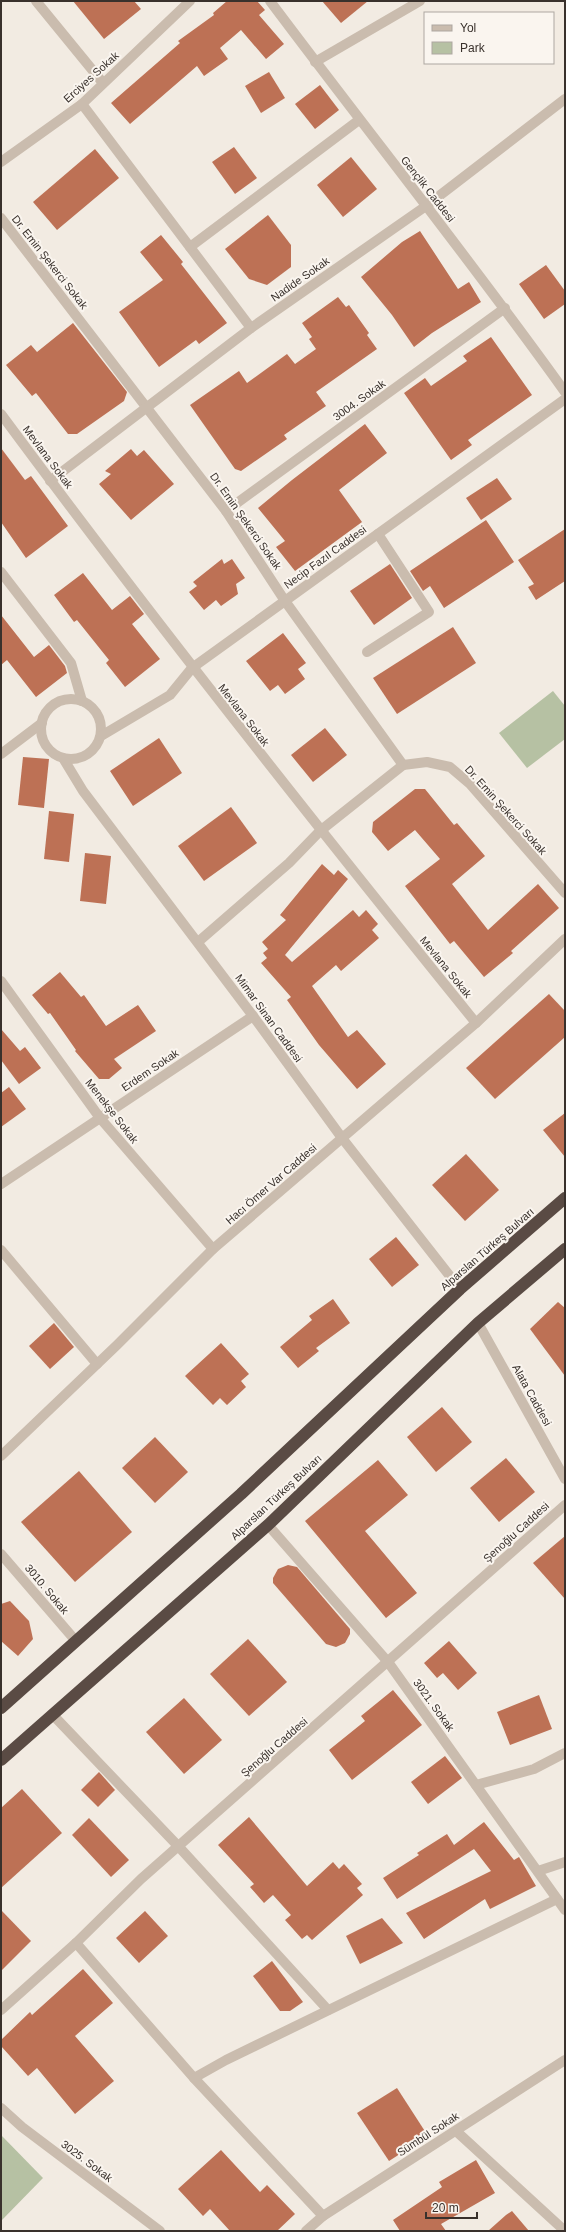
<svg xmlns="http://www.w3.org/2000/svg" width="566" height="2232" font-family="Arial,sans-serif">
<rect width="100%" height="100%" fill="#f2ebe2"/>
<g fill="#b6c1a3">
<path d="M553,691L565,706V739L527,768L499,733Z"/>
<path d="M1,2135L43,2178L1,2221Z"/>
</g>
<g fill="#bd7155">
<path d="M73,1H134L141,9L104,39Z"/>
<path d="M227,1H257L265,10L259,15L284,44L266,59L241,30L220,48L228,59L204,76L197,66L130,124L111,103L180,43L178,41L214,15L213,13Z"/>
<path d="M322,1H368L341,23Z"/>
<path d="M269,72L285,98L261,113L245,86Z"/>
<path d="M320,85L339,110L315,129L295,104Z"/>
<path d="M234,147L257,178L235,194L212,162Z"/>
<path d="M95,149L119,178L57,230L33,202Z"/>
<path d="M351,157L377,189L343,217L317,185Z"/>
<path d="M268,215L291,245V267L267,285L249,279L225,249Z"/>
<path d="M420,231L458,289L469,282L481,302L432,333L414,347L392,315L361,277L402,242Z"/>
<path d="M161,235L183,262L181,264L227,323L199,344L196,340L159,367L119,312L163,280L140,252Z"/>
<path d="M546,265L565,291V304L544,319L519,284Z"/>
<path d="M338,297L346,307L349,305L369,333L367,335L377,349L316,392L326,406L284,435L287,439L241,471L235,469L190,405L239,371L247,383L287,354L295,364L316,349L309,339L312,337L302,323Z"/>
<path d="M73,323L127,392L124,401L77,434H68L36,393L32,396L6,365L31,345L37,352Z"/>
<path d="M491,337L532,395L468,440L472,445L451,460L404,393L425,378L431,386L467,361L463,356Z"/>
<path d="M365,424L387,453L339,490L362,522L295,571L276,547L285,541L258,508L292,480Z"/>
<path d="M1,448L25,480L31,476L68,526L26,558L1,522Z"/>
<path d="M131,449L137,456L144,450L174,484L131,520L99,484L111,474L105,471Z"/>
<path d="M497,478L512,499L481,520L466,498Z"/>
<path d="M486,520L514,562L444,608L430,586L423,591L410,571Z"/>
<path d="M565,529V581L536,600L528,587L534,584L518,560Z"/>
<path d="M222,559L224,564L232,559L245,578L236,584L238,594L221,606L216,600L204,610L189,592L197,586L193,582Z"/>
<path d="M390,564L412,598L374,625L350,591Z"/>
<path d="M83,573L112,610L130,596L144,614L132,624L160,659L125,687L106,663L109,660L77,620L74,622L54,595Z"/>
<path d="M1,615L34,657L49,645L65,666L67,673L36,697L7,660L1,665Z"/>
<path d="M453,627L476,663L397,714L373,678Z"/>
<path d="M283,633L306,663L298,669L305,679L285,694L278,685L270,691L246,661Z"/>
<path d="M325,728L347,755L313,782L291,755Z"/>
<path d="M159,738L182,773L133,806L110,771Z"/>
<path d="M23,757L49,759L44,808L18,805Z"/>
<path d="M415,789H425L454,825L457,823L485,856L452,884L488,930L538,884L559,908L511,951L513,953L484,977L454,941L450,944L405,886L440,859L415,830L388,851L372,832L373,822Z"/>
<path d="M231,807L257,843L204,881L178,846Z"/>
<path d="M49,811L74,814L69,862L44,859Z"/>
<path d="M85,853L111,856L106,904L80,901Z"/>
<path d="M322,864L334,875L338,870L348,879L285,955L292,962L353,910L359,917L366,910L378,924L372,930L379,938L341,971L336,965L312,986L348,1037L357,1030L386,1064L357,1089L319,1045L287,1000L291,997L261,963L267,958L263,953L268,949L262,942L286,920L280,915Z"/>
<path d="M60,972L81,997L84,995L106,1026L138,1005L156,1031L114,1059L122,1068L109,1079H99L75,1051L76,1050L50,1013L48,1014L32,995Z"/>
<path d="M549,994L565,1011V1037L495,1099L466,1068Z"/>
<path d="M1,1029L20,1051L25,1047L41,1068L19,1084L1,1060Z"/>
<path d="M9,1087L26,1109L1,1127V1093Z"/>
<path d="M565,1113V1157L543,1130Z"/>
<path d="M466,1154L499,1190L465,1221L432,1185Z"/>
<path d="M396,1237L419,1265L392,1287L369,1259Z"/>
<path d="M333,1299L350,1323L316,1348L319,1351L298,1368L280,1347L312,1320L309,1316Z"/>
<path d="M558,1302L565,1308V1376L530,1329Z"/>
<path d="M54,1323L74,1347L50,1369L29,1346Z"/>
<path d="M221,1343L249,1374L241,1381L246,1387L227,1405L220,1398L213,1405L185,1376Z"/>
<path d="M442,1407L472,1442L436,1472L407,1437Z"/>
<path d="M155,1437L188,1472L155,1503L122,1468Z"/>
<path d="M506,1458L535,1492L499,1522L470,1488Z"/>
<path d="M378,1460L408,1495L365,1531L417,1593L386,1618L305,1521Z"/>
<path d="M79,1471L132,1532L75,1582L21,1522Z"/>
<path d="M565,1536V1599L533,1563Z"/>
<path d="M288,1565L297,1567L350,1629V1634L345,1643L336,1647L326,1644L273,1583V1578L278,1569Z"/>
<path d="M10,1601L29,1621L33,1639L18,1656L1,1641V1604Z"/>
<path d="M248,1639L287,1682L249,1716L210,1674Z"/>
<path d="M449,1641L477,1673L458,1690L443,1673L437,1678L424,1663Z"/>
<path d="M393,1690L422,1725L352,1780L329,1750L365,1721L361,1716Z"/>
<path d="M539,1695L552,1729L510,1745L497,1712Z"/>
<path d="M184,1698L222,1740L184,1774L146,1732Z"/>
<path d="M445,1756L462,1778L428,1804L411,1782Z"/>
<path d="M99,1772L115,1790L98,1807L81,1790Z"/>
<path d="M22,1789L62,1833L1,1888V1808Z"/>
<path d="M249,1817L307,1886L333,1862L339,1869L344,1864L362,1884L357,1888L363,1895L312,1940L307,1935L302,1939L285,1920L291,1915L273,1895L264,1903L250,1887L254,1884L218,1845Z"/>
<path d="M89,1818L129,1860L111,1877L72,1835Z"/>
<path d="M484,1822L514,1860L519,1857L536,1886L490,1909L485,1899L424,1939L406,1913L491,1871L474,1849L397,1899L383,1878L419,1855L417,1853L447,1834L454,1845Z"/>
<path d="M1,1910L31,1941L1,1971Z"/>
<path d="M145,1911L168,1936L139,1963L116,1938Z"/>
<path d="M382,1918L403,1943L360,1964L346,1936Z"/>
<path d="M272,1961L303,2002L290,2011H280L253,1976Z"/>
<path d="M83,1969L113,2003L75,2036L114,2081L75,2114L37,2068L28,2076L1,2046V2040L30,2012L32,2015Z"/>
<path d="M397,2088L428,2136L389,2161L357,2113Z"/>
<path d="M221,2150L260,2192L267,2185L295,2214L277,2231H230L210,2209L203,2216L178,2189Z"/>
<path d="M476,2160L495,2193L441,2224L446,2231H400L393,2220L442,2187L439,2182Z"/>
<path d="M512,2211L529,2231H488L506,2215Z"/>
</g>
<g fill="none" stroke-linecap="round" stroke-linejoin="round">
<g stroke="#cabcae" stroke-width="10">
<path d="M36,1L103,83"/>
<path d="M270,1C368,132 470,259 565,392"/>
<path d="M315,62L420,1"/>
<path d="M82,104L251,328"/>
<path d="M1,162L82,104L190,1"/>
<path d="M1,218L226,511L285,601L403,765L427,762L450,767L470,784L565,893"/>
<path d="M190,247L359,120"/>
<path d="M1,414C154,621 314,823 476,1023"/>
<path d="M50,481L251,328L426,206L565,99"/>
<path d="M226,511L505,308"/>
<path d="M1,572L71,663L82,701"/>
<path d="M367,652L429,612L378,534"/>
<circle cx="71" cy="729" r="30"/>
<path d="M101,736L170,695L192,668L565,399"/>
<path d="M1,754L42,723"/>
<path d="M63,758L83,791L253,1016L342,1138L460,1289"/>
<path d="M198,942L289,863L320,831L403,765"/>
<path d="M1,981L100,1118L213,1249"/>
<path d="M1,1184L253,1016"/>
<path d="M1,1250L97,1364"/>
<path d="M478,1323L565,1479"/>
<path d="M1,1456L117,1345L213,1249L476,1023L565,939"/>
<path d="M268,1525L388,1662L565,1910"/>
<path d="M1,1554L75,1640"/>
<path d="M52,1714L179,1847L328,2010"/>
<path d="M476,1785L534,1769L565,1753"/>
<path d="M538,1871L565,1862"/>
<path d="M76,1943L194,2078L323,2216"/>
<path d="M1,2010L76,1943L141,1879L565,1505"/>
<path d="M194,2078L226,2060L557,1899"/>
<path d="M1,2108L22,2127L160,2231"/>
<path d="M456,2131L565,2231"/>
<path d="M306,2231L323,2216L565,2060"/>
</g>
<g stroke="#5a4b44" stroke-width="12">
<path d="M1,1708L241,1494L460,1289L565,1198"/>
<path d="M1,1760L268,1525L478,1323L565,1249"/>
</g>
</g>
<g text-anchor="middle" stroke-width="4" stroke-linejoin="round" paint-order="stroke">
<g font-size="11" fill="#39312c" stroke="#faf5ef">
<text transform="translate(91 77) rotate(-42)" y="4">Erciyes Sokak</text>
<text transform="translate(428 189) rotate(52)" y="4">Gençlik Caddesi</text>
<text transform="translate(50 262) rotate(52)" y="4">Dr. Emin Şekerci Sokak</text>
<text transform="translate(300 279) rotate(-35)" y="4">Nadide Sokak</text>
<text transform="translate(359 400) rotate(-36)" y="4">3004. Sokak</text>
<text transform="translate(48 457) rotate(53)" y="4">Mevlana Sokak</text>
<text transform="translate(246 521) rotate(55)" y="4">Dr. Emin Şekerci Sokak</text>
<text transform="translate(325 557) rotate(-36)" y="4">Necip Fazıl Caddesi</text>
<text transform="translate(244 715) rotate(52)" y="4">Mevlana Sokak</text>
<text transform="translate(506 810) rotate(48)" y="4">Dr. Emin Şekerci Sokak</text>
<text transform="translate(446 967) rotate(51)" y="4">Mevlana Sokak</text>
<text transform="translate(269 1018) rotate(54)" y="4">Mimar Sinan Caddesi</text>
<text transform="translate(150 1070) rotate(-34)" y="4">Erdem Sokak</text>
<text transform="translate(112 1111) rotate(52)" y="4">Menekşe Sokak</text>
<text transform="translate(271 1184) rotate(-41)" y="4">Hacı Ömer Var Caddesi</text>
<text transform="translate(487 1249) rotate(-41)" y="4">Alparslan Türkeş Bulvarı</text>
<text transform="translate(532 1395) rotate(61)" y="4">Alata Caddesi</text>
<text transform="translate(276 1497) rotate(-43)" y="4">Alparslan Türkeş Bulvarı</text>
<text transform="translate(516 1532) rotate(-42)" y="4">Şenoğlu Caddesi</text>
<text transform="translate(47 1589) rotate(50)" y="4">3010. Sokak</text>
<text transform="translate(434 1705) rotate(54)" y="4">3021. Sokak</text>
<text transform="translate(274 1747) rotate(-41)" y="4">Şenoğlu Caddesi</text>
<text transform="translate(428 2134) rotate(-33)" y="4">Sümbül Sokak</text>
<text transform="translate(87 2161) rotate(37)" y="4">3025. Sokak</text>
</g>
</g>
<rect width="566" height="2232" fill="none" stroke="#39312c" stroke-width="4"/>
<rect x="424" y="12" width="130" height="52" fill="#faf5ef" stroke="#ada7a1"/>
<rect x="432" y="25" width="20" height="6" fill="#cabcae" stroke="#ada7a1"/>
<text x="460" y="32" font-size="12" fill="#39312c">Yol</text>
<rect x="432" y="42" width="20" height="12" fill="#b6c1a3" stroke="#ada7a1"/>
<text x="460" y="52" font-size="12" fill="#39312c">Park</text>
<path d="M426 2212v6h51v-6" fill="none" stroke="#39312c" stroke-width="2"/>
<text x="432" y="2212" font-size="12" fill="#39312c" stroke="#faf5ef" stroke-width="3" paint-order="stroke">20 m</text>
</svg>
